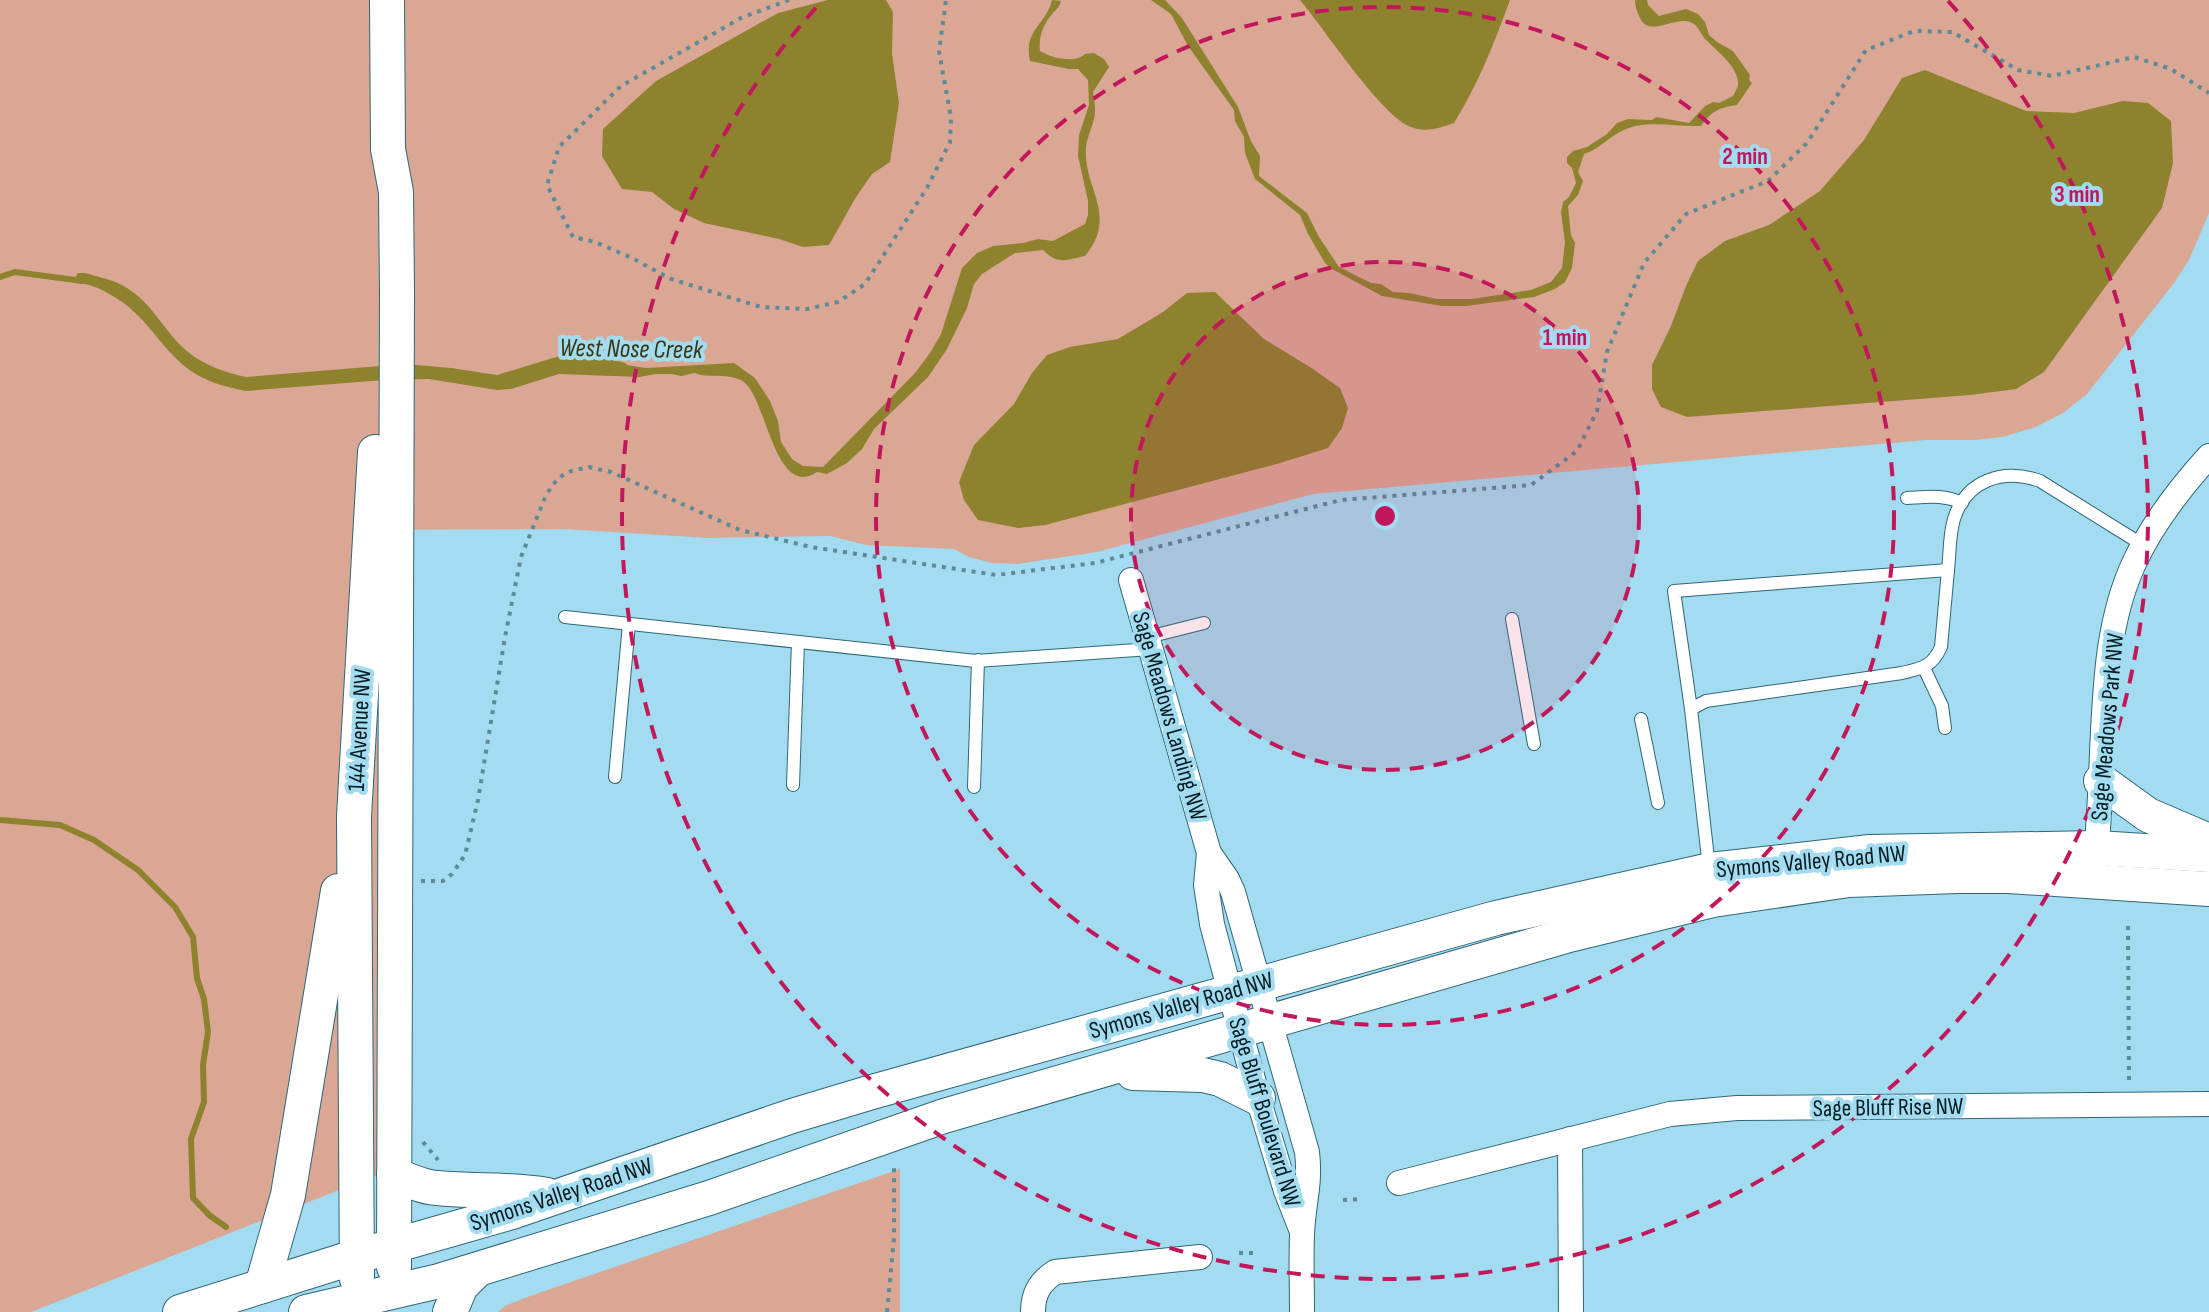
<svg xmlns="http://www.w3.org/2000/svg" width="2209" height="1312" font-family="'Sofia Sans Condensed',sans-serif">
<rect width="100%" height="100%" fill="#a3dcf0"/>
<g fill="#d9a794">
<path d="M0,0H2209V213L2189,260L2174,283L2087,394L2063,413L2036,427L2002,437L1974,440H1926L1313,494L1097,552L1017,564L992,563L969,557L954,549L866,545L830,536L708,538L564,529L368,530L397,1167L31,1312H0Z"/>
<path d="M900,1169V1312H498L505,1306L530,1296Z"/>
</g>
<g fill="#8f822f">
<path d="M828,0H886L893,12L892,54L899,103L890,162L872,174L856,197L829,245L803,247L779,239L704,223L674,209L652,192L622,189L602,156L603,129L656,81L778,13Z"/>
<path d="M1052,0L1061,1C1060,6 1057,9 1054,12C1044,22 1038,37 1040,51C1051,58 1075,64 1085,54L1094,53L1104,59L1109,67L1093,92C1094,98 1095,105 1095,111C1095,123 1087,135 1086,148C1083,188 1119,215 1085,256C1066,260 1058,265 1043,250L1015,253L982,274L974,284L967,308L947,349L928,377L874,429L862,449L847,463L827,474L817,472C775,500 767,400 744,382C730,372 707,379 695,373L681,376L672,374H656L640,377L559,374L511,389L497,390L429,379L384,380L246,391C224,387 200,380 183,365C156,341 144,313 111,295C100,288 88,283 75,283L76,276L78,273H85C99,277 115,280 127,288C153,304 165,333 188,352C204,365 226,373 246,377L405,364L451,368L497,375L556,357L571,355L598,356L625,363L627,365L646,368L734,363L755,378L770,401L778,421L781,442L792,459L803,466L823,467L915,373L930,353L941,334L962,268L977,253L993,246L1023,243L1038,239L1053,241L1085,224L1088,215V201L1078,156L1079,135L1089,105L1088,80L1078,69H1069L1030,61C1023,30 1046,25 1052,0Z"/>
<path d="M1151,0H1165L1182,18L1238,107L1251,141L1260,156L1259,176L1307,213L1319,237L1339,267L1371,283L1381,284L1393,292L1409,293L1437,299H1472L1531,290L1551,282L1562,268L1565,242L1561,212L1563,202L1569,197L1576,183L1572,168L1567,163V157L1573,151L1587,147L1607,134L1617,123L1628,119L1652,120L1656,117L1689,123L1705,106L1713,102L1719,103L1733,96C1734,95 1738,86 1738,85C1739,67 1717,51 1706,40C1700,34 1699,25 1690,22C1674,16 1649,38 1640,18C1637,11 1635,7 1635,0H1647L1648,5L1659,16L1686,9L1698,14L1705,22L1709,35L1717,42L1733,51L1750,75L1749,80L1752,83L1737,105C1720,107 1710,112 1701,126C1679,127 1647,120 1626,129C1610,135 1599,150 1584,154L1578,172L1583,181L1578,195L1568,206L1571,235L1575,243L1572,268L1565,282L1555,289L1534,297L1466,306H1442L1382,296L1332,269L1325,263L1308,234L1300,215L1255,179L1245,153L1244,137L1235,121L1234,110L1188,46L1171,14Z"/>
<path d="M1300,0H1510C1494,44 1478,84 1454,123C1439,128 1426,133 1411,127C1382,117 1323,27 1300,0Z"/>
<path d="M1925,70L2026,111L2074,113L2123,101L2148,103L2171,121L2173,163L2162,208L2044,372L2016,389L1970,395L1687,417L1661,407L1652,389V365L1671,326L1686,286L1698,261L1725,241L1769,225L1820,191L1864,140L1902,78Z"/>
<path d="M1215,292L1264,339L1310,367L1340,388L1348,408L1342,428L1328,448L1277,464L1045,525L1018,528L978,520L964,500L959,482L974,445L1014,404L1032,373L1047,355L1070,347L1118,339L1163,312L1187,293Z"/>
</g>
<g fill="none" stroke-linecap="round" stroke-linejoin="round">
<g stroke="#8f822f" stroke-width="6">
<path d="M0,277L15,272L83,281"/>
<path d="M0,820L60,825L94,840L138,870L175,907L193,937L197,978L204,999L208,1032L203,1065L204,1102L191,1139L193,1198L209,1215L226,1227"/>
</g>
<defs>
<g id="lane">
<path d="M1907,498C1926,497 1944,494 1962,503"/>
<path d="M1948,570C1950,554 1949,535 1954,519C1966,480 2003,468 2040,481L2143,545"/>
<path d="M565,617L976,661L1151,649"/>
<path d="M1512,619L1534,744"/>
<path d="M1148,637L1204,623"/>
<path d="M1924,668L1942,706L1945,728"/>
<path d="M1691,709L1706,701L1902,673C1922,668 1932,667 1941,647L1948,570L1674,591L1691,709L1709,867"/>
<path d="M1641,719L1658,803"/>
<path d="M615,777L629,624"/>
<path d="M793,785L798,642"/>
<path d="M974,787L978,660"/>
</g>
<g id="street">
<path d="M1131,580L1209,853L1227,879L1233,892L1307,1152C1311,1185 1303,1203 1302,1235C1301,1260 1302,1286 1302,1312"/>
<path d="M1209,853L1206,885L1212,924L1258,1098L1286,1191L1301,1229"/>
<path d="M2096,862C2098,825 2101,789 2102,752C2105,688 2107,620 2135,561C2154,521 2180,488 2209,456"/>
<path d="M1570,1139L1571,1312"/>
<path d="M1399,1183L1670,1114L1737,1108L2209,1104"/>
<path d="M1033,1312C1033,1293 1040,1282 1055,1272L1200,1257"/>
</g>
<g id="secondary">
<path d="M387,0L388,149L396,192L397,292L394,1267"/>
<path d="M2101,781L2148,815L2209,841"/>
<path d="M1133,1073L1203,1075L1220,1079L1258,1098"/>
<path d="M394,1174C407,1180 422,1187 437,1188C474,1192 508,1188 547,1195"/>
<path d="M357,1279L354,816L375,452"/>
<path d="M262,1286L288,1195L338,891"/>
<path d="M180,1312L358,1256L512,1212L792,1116L872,1092L1496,918L1710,870L1870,852L2097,848L2209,855"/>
<path d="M306,1312L439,1281L709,1198L944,1116L1569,935L1713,900L1849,880L1957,876H2009L2209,889"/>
<path d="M450,1312L461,1286L477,1270"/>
</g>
</defs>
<use href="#lane" stroke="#2f6778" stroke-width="14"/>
<use href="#street" stroke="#2f6778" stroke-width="26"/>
<use href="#secondary" stroke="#2f6778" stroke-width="36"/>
<g stroke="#5e8997" stroke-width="4" stroke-dasharray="4 6" stroke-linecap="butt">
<path d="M789,0L741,18L621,86L559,147L547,185L573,237L595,242L632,258L671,279L761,307L807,309L838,302L865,284L927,188L950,142L951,118L939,51L946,0"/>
<path d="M421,881H443L452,874L465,855L478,800L505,637L521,557L546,495L558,478L571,471L589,467L611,472L740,530L811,547L996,575L1095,563L1341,500L1531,485L1577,451L1597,411L1607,352L1644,263L1686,214L1768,181L1807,143L1866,50L1914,31L1952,32L2018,70L2052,76L2134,57L2171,69L2209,93"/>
<path d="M2128,926L2129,1082"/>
<path d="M423,1142L438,1160"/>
<path d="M1343,1200L1362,1199"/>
<path d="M1239,1253H1256"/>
<path d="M887,1312L894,1238V1165"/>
</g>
<use href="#lane" stroke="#fff" stroke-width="12"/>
<use href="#street" stroke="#fff" stroke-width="24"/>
<use href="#secondary" stroke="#fff" stroke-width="34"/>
</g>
<circle cx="1385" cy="516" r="254" fill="#c2185b" fill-opacity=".12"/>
<g fill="none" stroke="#c2185b" stroke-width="4" stroke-dasharray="14 10">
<circle cx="1385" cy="516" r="254"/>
<circle cx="1385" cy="516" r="509"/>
<path d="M1948 1A763 763 0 1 1 822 1"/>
</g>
<g text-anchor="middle" stroke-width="8" stroke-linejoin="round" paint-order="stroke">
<g font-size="24" fill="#051c23" stroke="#a3dcf0">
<text transform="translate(1170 716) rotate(74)" y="8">Sage Meadows Landing NW</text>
<text transform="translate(2107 727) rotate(-85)" y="8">Sage Meadows Park NW</text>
<text transform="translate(359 730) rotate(-87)" y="8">144 Avenue NW</text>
<text transform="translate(1811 861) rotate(-5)" y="8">Symons Valley Road NW</text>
<text transform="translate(1181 1005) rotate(-16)" y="8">Symons Valley Road NW</text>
<text transform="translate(1888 1107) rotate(-1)" y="8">Sage Bluff Rise NW</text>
<text transform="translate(1265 1112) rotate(73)" y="8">Sage Bluff Boulevard NW</text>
<text transform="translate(561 1194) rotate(-18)" y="8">Symons Valley Road NW</text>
</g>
<g font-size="26" font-style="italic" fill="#3b3612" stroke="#a3dcf0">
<text transform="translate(631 348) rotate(1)" y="9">West Nose Creek</text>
</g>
</g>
<circle cx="1385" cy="516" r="12" fill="#c2185b" stroke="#a3dcf0" stroke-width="4"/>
<g font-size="24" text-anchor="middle" font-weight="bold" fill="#c2185b" stroke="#a3dcf0" stroke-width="8" stroke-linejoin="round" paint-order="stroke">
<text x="1745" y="164">2 min</text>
<text x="2077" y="202">3 min</text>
<text x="1565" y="345">1 min</text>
</g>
</svg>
